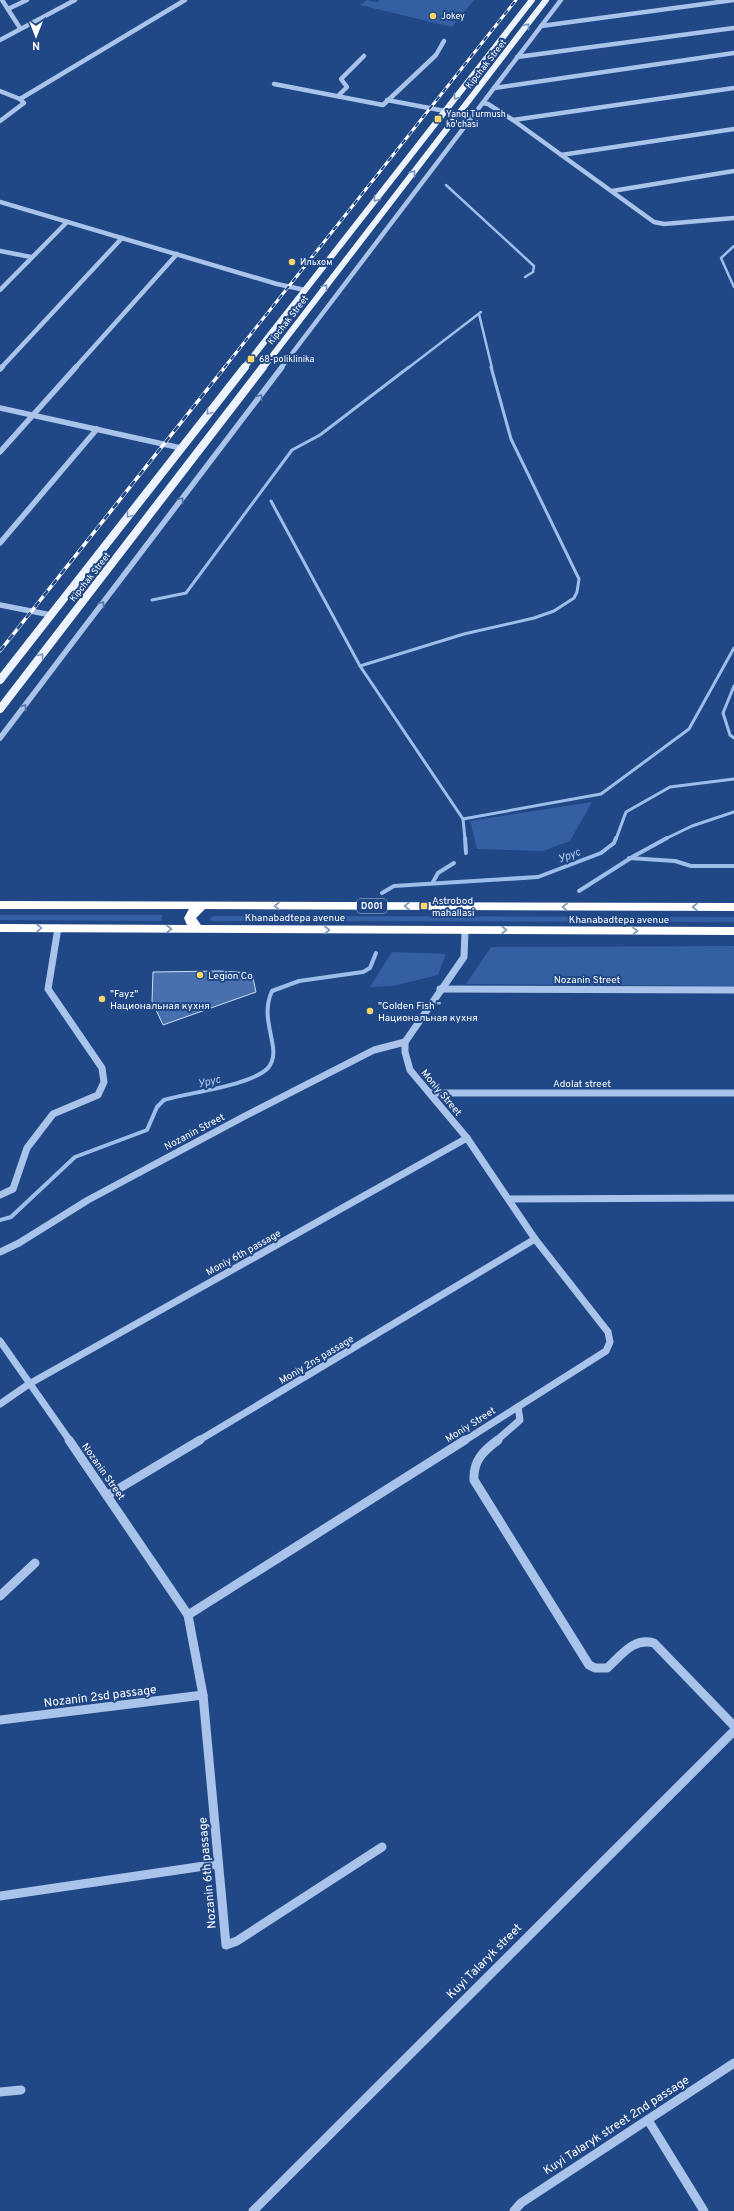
<svg xmlns="http://www.w3.org/2000/svg" width="734" height="2211" font-family="Overpass,sans-serif">
<rect width="100%" height="100%" fill="#204786"/>
<g fill="#3460a3">
<path d="M367,0L377,2L380,0H474L452,27L360,5Z"/>
<path d="M592,802L570,841L543,851L477,849L470,821Z"/>
<path d="M0,915H162L161,921L0,920Z"/>
<path d="M213,916L734,917V922L212,921L210,919Z"/>
<path d="M734,946V986L466,984L491,947Z"/>
<path d="M392,952L446,954L438,975L393,986L370,987Z"/>
</g>
<g fill="none" stroke-linecap="round" stroke-linejoin="round">
<g stroke="#9dbdeb" stroke-width="2.5">
<path d="M446,185L534,266L533,272L525,277"/>
<path d="M734,246L721,258L734,287"/>
<path d="M479,314L492,368"/>
<path d="M408,368L481,312"/>
</g>
<g stroke="#9dbdeb" stroke-width="3">
<path d="M271,501L360,666L463,819L465,839"/>
<path d="M152,600L186,593L292,450L320,435L409,367"/>
<path d="M360,666L464,634L534,618L554,611L574,598L577,592L579,579L511,439L491,367"/>
<path d="M734,686L723,713L730,735L734,738"/>
<path d="M463,819L601,794L689,729L734,648"/>
<path d="M616,839L626,812L670,787L734,779"/>
<path d="M665,839L692,826L734,812"/>
</g>
<g stroke="#9dbdeb" stroke-width="4">
<path d="M465,838L466,853"/>
<path d="M629,858L675,861L691,866H734"/>
<path d="M433,882L438,873L454,863"/>
<path d="M579,891L634,856L667,838"/>
<path d="M382,893L394,886L538,877L601,853L614,843L616,838"/>
<path d="M0,1220L11,1217L75,1157L147,1130L157,1107L164,1100C190,1092 250,1086 268,1068C273,1062 274,1054 273,1047C270,1027 263,1011 272,991L299,981L363,972L370,968L376,953"/>
</g>
</g>
<path fill="#4970ae" stroke="#cedef7" d="M219,971L252,973L256,992L163,1025L152,1001L153,972Z"/>
<g fill="none" stroke-linecap="round" stroke-linejoin="round">
<g stroke="#a9c3ea" stroke-width="4.5">
<path d="M2,0L20,28"/>
<path d="M8,9L27,0"/>
<path d="M541,26L734,0"/>
<path d="M0,40L75,0"/>
<path d="M517,57L734,28"/>
<path d="M274,84L383,105L436,55L444,41"/>
<path d="M494,88L734,53"/>
<path d="M0,91L20,99L24,103L0,121"/>
<path d="M338,96L347,87L341,79L364,56"/>
<path d="M20,99L185,0"/>
<path d="M387,100L445,111"/>
<path d="M483,103L488,104L513,120L654,222L664,224L734,218"/>
<path d="M513,120L734,88"/>
<path d="M561,155L734,129"/>
<path d="M612,191L734,171"/>
<path d="M0,202L277,284L305,290"/>
<path d="M0,251L31,257"/>
<path d="M0,290L67,222"/>
<path d="M1,368L122,238"/>
<path d="M75,368L177,254"/>
<path d="M281,368L561,0"/>
</g>
<g stroke="#a9c3ea" stroke-width="5.5">
<path d="M0,369L2,367"/>
<path d="M0,408L181,448"/>
<path d="M0,452L76,367"/>
<path d="M0,543L97,429"/>
<path d="M0,605L51,615"/>
<path d="M0,738L282,367"/>
</g>
<g stroke="#a9c3ea" stroke-width="7">
<path d="M440,989L734,990"/>
<path d="M430,1093H734"/>
<path d="M0,1195L13,1189L27,1148L53,1114L98,1095L104,1082L102,1068L48,989L58,928"/>
<path d="M509,1199L734,1198"/>
<path d="M0,1252L19,1243L88,1200L245,1116L374,1050L405,1042"/>
<path d="M0,1341L70,1441"/>
<path d="M0,1404L29,1384L467,1138"/>
<path d="M198,1441L535,1239"/>
<path d="M464,1441L606,1351L610,1342L608,1332L535,1239L467,1138L410,1070L405,1052V1042L464,957L465,931"/>
<path d="M496,1441L520,1420L518,1407"/>
</g>
<g stroke="#a9c3ea" stroke-width="9">
<path d="M69,1440L188,1615L203,1695L226,1945L237,1941L382,1847"/>
<path d="M498,1440C483,1451 473,1461 474,1480L589,1665L595,1668H607C621,1656 633,1637 654,1643L734,1726"/>
<path d="M108,1495L200,1440"/>
<path d="M0,1596L35,1563"/>
<path d="M188,1615L465,1440"/>
<path d="M0,1720L203,1695"/>
<path d="M0,1896L218,1864"/>
<path d="M0,2092L21,2090"/>
<path d="M648,2120L704,2211"/>
<path d="M253,2211L734,1731"/>
<path d="M514,2211L521,2203L734,2063"/>
</g>
<g stroke="#edf3fe" stroke-width="6">
<path d="M244,368L532,0"/>
<path d="M263,368L546,0"/>
</g>
<g stroke="#edf3fe" stroke-width="8">
<path d="M0,680L245,367"/>
<path d="M0,709L263,367"/>
</g>
<path fill="#fff" fill-rule="evenodd" d="M0,901L734,903V911L205,909L196,918L201,925L734,927V935L0,932V924L187,925L184,918L189,909H0Z"/>
<defs>
<path id="rail-far1" d="M224,368L516,0"/>
<path id="rail" d="M0,651L225,367"/>
</defs>
<use href="#rail-far1" stroke="#fff" stroke-width="3"/>
<use href="#rail" stroke="#fff" stroke-width="3.5"/>
<use href="#rail-far1" stroke="#204786" stroke-width="2" stroke-dasharray="5.5" stroke-linecap="butt"/>
<use href="#rail" stroke="#204786" stroke-width="2.5" stroke-dasharray="7" stroke-linecap="butt"/>
</g>
<defs><path id="oneway-chevron" d="M-2-3.5L2.5 0L-2 3.5" fill="none" stroke-width="1.6" stroke-linecap="round" stroke-linejoin="round"/></defs>
<g stroke="#7c94bc">
<use href="#oneway-chevron" transform="translate(527 26) rotate(-52)"/>
<use href="#oneway-chevron" transform="translate(456 97) rotate(128)"/>
<use href="#oneway-chevron" transform="translate(413 173) rotate(-52)"/>
<use href="#oneway-chevron" transform="translate(376 199) rotate(128)"/>
<use href="#oneway-chevron" transform="translate(325 287) rotate(-52)"/>
<use href="#oneway-chevron" transform="translate(209 412) rotate(128)"/>
<use href="#oneway-chevron" transform="translate(129 515) rotate(128)"/>
<use href="#oneway-chevron" transform="translate(41 656) rotate(-52)"/>
</g>
<g stroke="#5072a9">
<use href="#oneway-chevron" transform="translate(260 397) rotate(-53)"/>
<use href="#oneway-chevron" transform="translate(181 500) rotate(-53)"/>
<use href="#oneway-chevron" transform="translate(102 604) rotate(-53)"/>
<use href="#oneway-chevron" transform="translate(24 707) rotate(-53)"/>
</g>
<g stroke="#849abc">
<use href="#oneway-chevron" transform="translate(277 906) rotate(-180)"/>
<use href="#oneway-chevron" transform="translate(407 906) rotate(-180)"/>
<use href="#oneway-chevron" transform="translate(565 907) rotate(-180)"/>
<use href="#oneway-chevron" transform="translate(695 907) rotate(-180)"/>
<use href="#oneway-chevron" transform="translate(39 928)"/>
<use href="#oneway-chevron" transform="translate(169 929)"/>
<use href="#oneway-chevron" transform="translate(327 930)"/>
<use href="#oneway-chevron" transform="translate(504 930)"/>
<use href="#oneway-chevron" transform="translate(635 931)"/>
</g>
<g fill="#f7d66a" stroke="#204786" stroke-width="1.5">
<circle cx="433" cy="16" r="4"/>
<rect x="434" y="115" width="8" height="8" rx="2"/>
<circle cx="292" cy="262" r="4"/>
<rect x="247" y="355" width="8" height="8" rx="2"/>
<rect x="420" y="902" width="8" height="8" rx="2"/>
<circle cx="200" cy="975" r="4"/>
<circle cx="102" cy="999" r="4"/>
<circle cx="370" cy="1011" r="4"/>
</g>
<g text-anchor="middle" stroke-width="4" stroke-linejoin="round" paint-order="stroke">
<g font-size="9" fill="#fff" stroke="#204786" text-anchor="start">
<text x="441" y="19">Jokey</text>
<text x="446" y="117">Yangi Turmush<tspan x="446" dy="10">ko'chasi</tspan></text>
<text x="300" y="265">Ильхом</text>
<text x="259" y="362">68-poliklinika</text>
</g>
<g font-size="9" fill="#fff" stroke="#204786">
<text transform="translate(486 64) rotate(-52)" y="3">Kipchak Street</text>
<text transform="translate(288 320) rotate(-52)" y="3">Kipchak Street</text>
<text transform="translate(90 577) rotate(-52)" y="3">Kipchak Street</text>
</g>
<rect fill="#204786" stroke="#bcc8db" stroke-width="1" x="357" y="899" width="30" height="14" rx="3"/>
<g font-size="9" font-weight="bold" fill="#fff">
<text x="372" y="909">D001</text>
</g>
<g font-size="10" fill="#fff" stroke="#204786" text-anchor="start">
<text x="432" y="904">Astrobod<tspan x="432" dy="12">mahallasi</tspan></text>
<text x="208" y="979">Legion Co</text>
<text x="110" y="997">"Fayz"<tspan x="110" dy="12">Национальная кухня</tspan></text>
<text x="378" y="1009">"Golden Fish "<tspan x="378" dy="12">Национальная кухня</tspan></text>
</g>
<g font-size="10" fill="#fff" stroke="#204786">
<text x="295" y="921">Khanabadtepa avenue</text>
<text x="619" y="923">Khanabadtepa avenue</text>
<text x="587" y="983">Nozanin Street</text>
<text x="582" y="1087">Adolat street</text>
<text transform="translate(442 1092) rotate(50)" y="4">Moniy Street</text>
<text transform="translate(194 1131) rotate(-28)" y="4">Nozanin Street</text>
<text transform="translate(243 1252) rotate(-29)" y="4">Moniy 6th passage</text>
<text transform="translate(316 1359) rotate(-31)" y="4">Moniy 2ns passage</text>
<text transform="translate(470 1424) rotate(-32)" y="4">Moniy Street</text>
<text transform="translate(104 1471) rotate(55)" y="4">Nozanin Street</text>
</g>
<g font-size="11" font-style="italic" fill="#b5cdf1" stroke="#204786">
<text transform="translate(569 855) rotate(-21)" y="4">Урус</text>
<text transform="translate(209 1081) rotate(-13)" y="4">Урус</text>
</g>
<g font-size="12" fill="#fff" stroke="#204786">
<text transform="translate(100 1696) rotate(-7)" y="4">Nozanin 2sd passage</text>
<text transform="translate(207 1873) rotate(-95)" y="4">Nozanin 6th passage</text>
<text transform="translate(484 1961) rotate(-45)" y="4">Kuyi Talaryk street</text>
<text transform="translate(616 2125) rotate(-33)" y="4">Kuyi Talaryk street 2nd passage</text>
</g>
</g>
<g transform="translate(36 36) rotate(180)" stroke="#204786" stroke-width="3" paint-order="stroke">
<path d="M0-3L7 15L0 10L-7 15Z" fill="#ffffff"/>
<text y="-6" font-size="11" font-weight="bold" text-anchor="middle" fill="#ffffff">N</text>
</g>
</svg>
